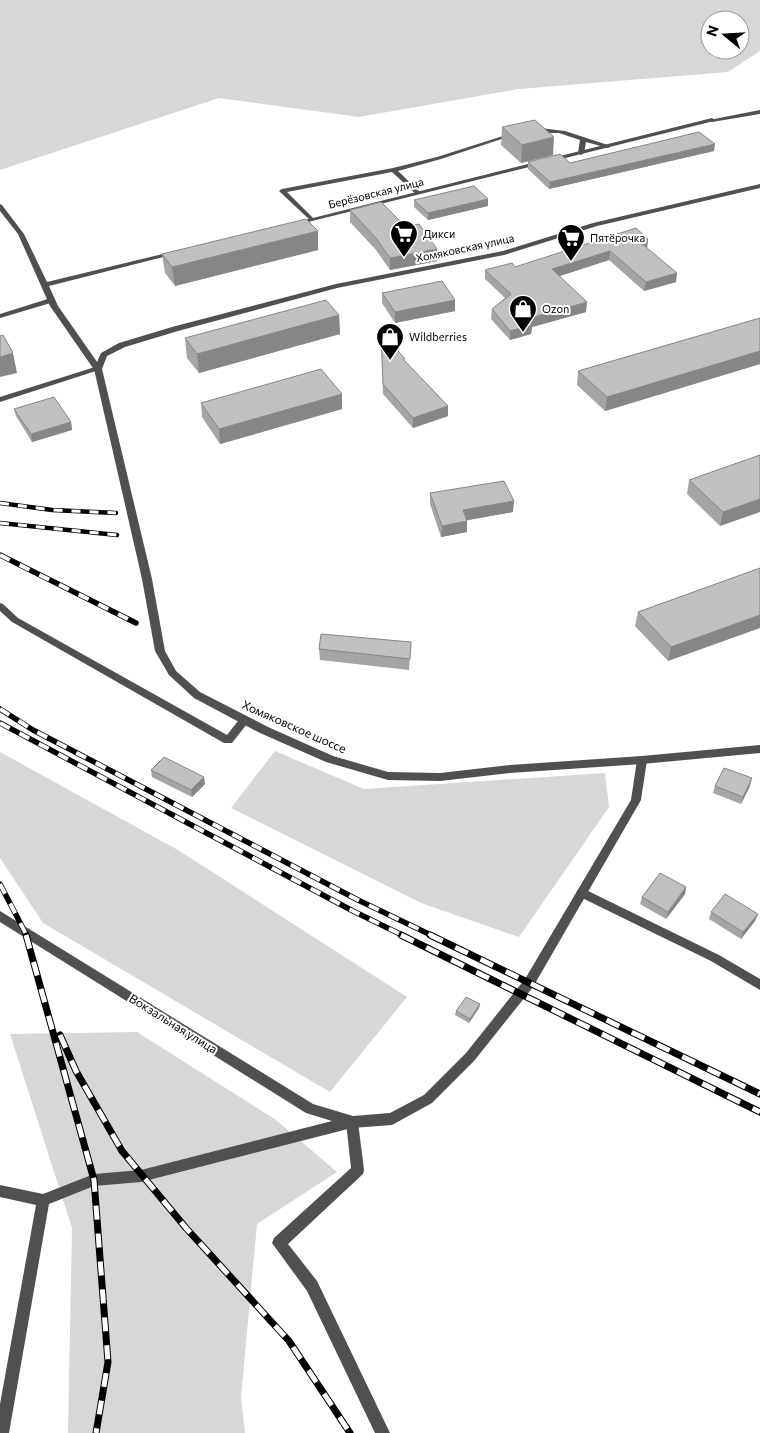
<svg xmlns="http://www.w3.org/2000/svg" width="760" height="1433" font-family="Commissioner,sans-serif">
<rect width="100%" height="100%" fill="#fff"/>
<g fill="#d7d7d7" fill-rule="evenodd">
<path d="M0,0H760V51L728,72L519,89L359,117L219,98L0,170ZM710,20H740V50H710Z"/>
<path d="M275,751L364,789L605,773L609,807L519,937L421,903L231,808Z"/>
<path d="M0,752L178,850L407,997L330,1092L43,923L0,858Z"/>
<path d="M137,1032L276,1120L337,1172L257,1224L241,1397L245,1433H68L72,1228L10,1034Z"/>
</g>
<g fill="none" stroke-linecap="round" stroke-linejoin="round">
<g fill="#505050" fill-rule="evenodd">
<path d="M760,110V114L712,122L709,120Z"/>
<path d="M540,128L565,131L611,146L608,148L586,142L584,153L581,155L578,153L580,140L559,133H533L530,131Z"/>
<path d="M512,133L517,134L441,159L398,171L420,192V194H416L392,172L287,192L314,219L311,221L279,191L282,189L393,168L437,157Z"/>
<path d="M51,298L55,300L54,302L0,318V314Z"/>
<path d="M95,367H101L102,369L0,402V397Z"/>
<path d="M0,603L3,604L18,618L227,735L241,717H249L250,720L232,743H224L12,622L0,611Z"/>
<path d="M582,888L719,955L760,979V990L711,961L578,896L576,893L578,890Z"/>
<path d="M352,1116L356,1118L358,1122L364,1170L363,1174L288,1244L317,1281L390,1433H375L307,1291L272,1243L274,1238L351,1168L346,1122L348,1118Z"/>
</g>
<g fill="#505050" fill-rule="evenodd">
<path d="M712,118L715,120L714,121L296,225L293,223Z"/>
<path d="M0,204L2,205L24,234L47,282L175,251L179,253L49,286L58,306L102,369L101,371H95L50,306L18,234L0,211Z"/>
<path d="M642,756L646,757L647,760L641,800L533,987L474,1061L432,1103L392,1125L352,1128L141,1182L94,1186L49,1204L9,1433H0V1404L36,1205L0,1197V1185L43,1194L94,1174L141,1170L332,1121L306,1113L0,922V911L313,1104L353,1116L390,1113L424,1095L466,1053L525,979L631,800L637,760L638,757Z"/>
</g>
<path fill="#505050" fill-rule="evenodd" d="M760,184V188L597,226L504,255L337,288L178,331L125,347L107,356L102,369L152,579L165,651L176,671L200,692L268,727L333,756L388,772L440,773L510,765L642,756L760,745V753L642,764L510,773L440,781L388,780L326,762L260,733L194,698L169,675L155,651L142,579L94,369L101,353L119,343L172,327L336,284L503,251L593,223Z"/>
<defs>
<g id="rail-far2">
<path d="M0,503L52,510L116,513"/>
<path d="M0,523L117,535"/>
</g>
<g id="rail-far1">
<path d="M0,555L136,623"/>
<path d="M0,709L33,730L358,900L433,936"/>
<path d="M0,723L353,911L404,936"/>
<path d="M0,884L27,936"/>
</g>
<g id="rail">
<path d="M26,935L94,1180L108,1362L96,1433"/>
<path d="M401,935L760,1112"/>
<path d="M430,935L760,1094"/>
<path d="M60,1035L76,1071L122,1151L186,1228L289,1341L350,1433"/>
</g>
</defs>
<use href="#rail-far2" stroke="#000" stroke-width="4.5"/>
<use href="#rail-far1" stroke="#000" stroke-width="5.5"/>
<use href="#rail" stroke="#000" stroke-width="7"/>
<use href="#rail-far2" stroke="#fff" stroke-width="3" stroke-dasharray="9" stroke-linecap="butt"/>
<use href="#rail-far1" stroke="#fff" stroke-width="4" stroke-dasharray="11" stroke-linecap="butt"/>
<use href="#rail" stroke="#fff" stroke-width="5" stroke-dasharray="14" stroke-linecap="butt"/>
</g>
<g fill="#a5a5a5">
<path d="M502,127L553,155L521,163L501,145Z"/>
<path d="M714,151L549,189L528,169V162L570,163Z"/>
<path d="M414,200L488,206L428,220L414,207Z"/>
<path d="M350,210L406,227L437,249V261L390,270L376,250L350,222Z"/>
<path d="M318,231V250L175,286L165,273L162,254Z"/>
<path d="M648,239L647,248L676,282L644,291L609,260L559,276L586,312L532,327L531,334L510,340L491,319L492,309L505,298L485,279V270L515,267Z"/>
<path d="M382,293L455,311L395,323L382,303Z"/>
<path d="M339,315L340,334L199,373L187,358L185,338Z"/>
<path d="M760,318V364L605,411L577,385L578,371Z"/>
<path d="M381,331L405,362L448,406V416L413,428L383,394Z"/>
<path d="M201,403L342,409L220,444L202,417Z"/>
<path d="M14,409L71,422L72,430L32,442L16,416Z"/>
<path d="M760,455L720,526L687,494L689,480Z"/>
<path d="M430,493L513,512L467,520V532L441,537L430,504Z"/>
<path d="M760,568L668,661L635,626L638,612Z"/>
<path d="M411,642L409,670L320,660L319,649Z"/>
<path d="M151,770L205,784L192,797L152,777Z"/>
<path d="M715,786H750L741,804L713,793Z"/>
<path d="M686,887L685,894L666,919L640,904L642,897Z"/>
<path d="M711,912L758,914L755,921L741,939L709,919Z"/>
<path d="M480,1004L479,1008L469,1023L455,1015L456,1011Z"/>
</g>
<g fill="#868686">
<path d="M554,137L553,155L521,163L522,145Z"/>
<path d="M715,144L714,151L549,189L550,182Z"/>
<path d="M488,199V206L428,220V213Z"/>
<path d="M318,231V250L175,286L172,267Z"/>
<path d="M648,239L647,248L640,242Z"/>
<path d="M437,249V261L390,270V258Z"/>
<path d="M610,251L609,260L551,279L552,269Z"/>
<path d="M677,273L676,282L644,291L646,282Z"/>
<path d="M455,300V311L395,323V312Z"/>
<path d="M587,302L586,312L532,327L531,334L510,340V331L527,319Z"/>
<path d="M339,315L340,334L199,373L197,354Z"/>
<path d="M760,351V364L605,411L607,397Z"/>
<path d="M13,353L17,373L0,377V357Z"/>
<path d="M342,394V409L220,444L219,429Z"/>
<path d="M448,406V416L413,428V418Z"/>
<path d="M71,422L72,430L32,442L31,434Z"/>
<path d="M760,499V512L720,526L723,512Z"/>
<path d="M514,501L513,512L463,521V510Z"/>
<path d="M467,521V532L441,537L442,526Z"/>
<path d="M760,615V628L668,661L671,647Z"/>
<path d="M204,777L205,784L192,797L191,790Z"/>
<path d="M752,778L750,786L741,804L743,797Z"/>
<path d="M686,887L685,894L666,919L668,912Z"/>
<path d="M758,914L755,921L741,939L743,932Z"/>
<path d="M480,1004L479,1008L469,1023L470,1019Z"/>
</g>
<g fill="#c0c0c0" stroke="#868686">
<path d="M535,120L554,137L522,145L502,127Z"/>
<path d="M699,132L715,144L550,182L528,162L560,154L570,163Z"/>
<path d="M474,186L488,199L428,213L414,200Z"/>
<path d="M381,202L406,227L419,224L437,249L390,258L376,238L350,210Z"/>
<path d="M306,219L318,231L172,267L162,254Z"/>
<path d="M636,228L648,239L640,242L677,273L646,282L610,251L552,269L587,302L527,319L532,325L510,331L492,309L511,294L485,270L512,263L515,267Z"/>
<path d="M442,281L455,300L395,312L382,293Z"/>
<path d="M326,300L339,315L197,354L185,338Z"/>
<path d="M760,318V351L607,397L578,371Z"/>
<path d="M381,331L405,359H403L448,406L413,418L383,384Z"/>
<path d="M3,335L13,353L0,357V336Z"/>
<path d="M321,369L342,394L219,429L201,403Z"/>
<path d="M54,397L71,422L31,434L14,409Z"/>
<path d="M760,455V499L723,512L689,480Z"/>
<path d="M504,481L514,501L463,510L467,521L442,526L430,493Z"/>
<path d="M760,568V615L671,647L638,612Z"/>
<path d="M321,634L411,642L410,659L319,649Z"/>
<path d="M164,757L204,777L191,790L151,770Z"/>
<path d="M724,768L752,778L743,797L715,786Z"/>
<path d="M660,873L686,887L668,912L642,897Z"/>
<path d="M725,894L758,914L743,932L711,912Z"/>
<path d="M466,997L480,1004L470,1019L456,1011Z"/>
</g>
<defs>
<symbol id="supermarket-pin" viewBox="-11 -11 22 30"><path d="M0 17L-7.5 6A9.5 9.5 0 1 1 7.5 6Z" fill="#000" stroke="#fff"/><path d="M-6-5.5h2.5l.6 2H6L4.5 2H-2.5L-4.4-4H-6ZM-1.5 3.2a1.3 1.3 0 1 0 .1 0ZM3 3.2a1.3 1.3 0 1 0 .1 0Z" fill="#fff"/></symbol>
<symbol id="shop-pin" viewBox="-11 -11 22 30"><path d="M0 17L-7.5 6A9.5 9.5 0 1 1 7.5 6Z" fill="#000" stroke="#fff"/><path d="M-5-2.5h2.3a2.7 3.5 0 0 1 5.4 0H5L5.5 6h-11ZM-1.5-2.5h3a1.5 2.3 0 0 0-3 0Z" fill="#fff"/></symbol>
</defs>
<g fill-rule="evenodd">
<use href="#supermarket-pin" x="388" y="218" width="32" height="43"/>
<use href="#supermarket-pin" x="555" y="222" width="32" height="43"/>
<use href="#shop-pin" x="507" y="293" width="32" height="43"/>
<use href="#shop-pin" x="374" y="321" width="32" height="43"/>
</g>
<g text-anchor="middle" stroke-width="4" stroke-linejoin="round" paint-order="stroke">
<g font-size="11" fill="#000" stroke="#fff">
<text transform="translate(376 193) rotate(-14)" y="4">Берёзовская улица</text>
<text transform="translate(465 248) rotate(-12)" y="4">Хомяковская улица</text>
</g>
<g font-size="11" fill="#000" stroke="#fff" text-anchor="start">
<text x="423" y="238">Дикси</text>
<text x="590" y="242">Пятёрочка</text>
<text x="542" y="313">Ozon</text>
<text x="409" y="341">Wildberries</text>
</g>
<g font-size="12" fill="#000" stroke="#fff">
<text transform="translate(294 727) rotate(24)" y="4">Хомяковское шоссе</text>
<text transform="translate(173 1024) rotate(32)" y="4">Вокзальная улица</text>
</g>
</g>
<g transform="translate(725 35) rotate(288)"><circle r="24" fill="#ffffff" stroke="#999999"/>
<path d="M0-4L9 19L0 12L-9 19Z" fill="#000000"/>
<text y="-8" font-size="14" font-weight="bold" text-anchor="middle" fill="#000000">N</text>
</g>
</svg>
